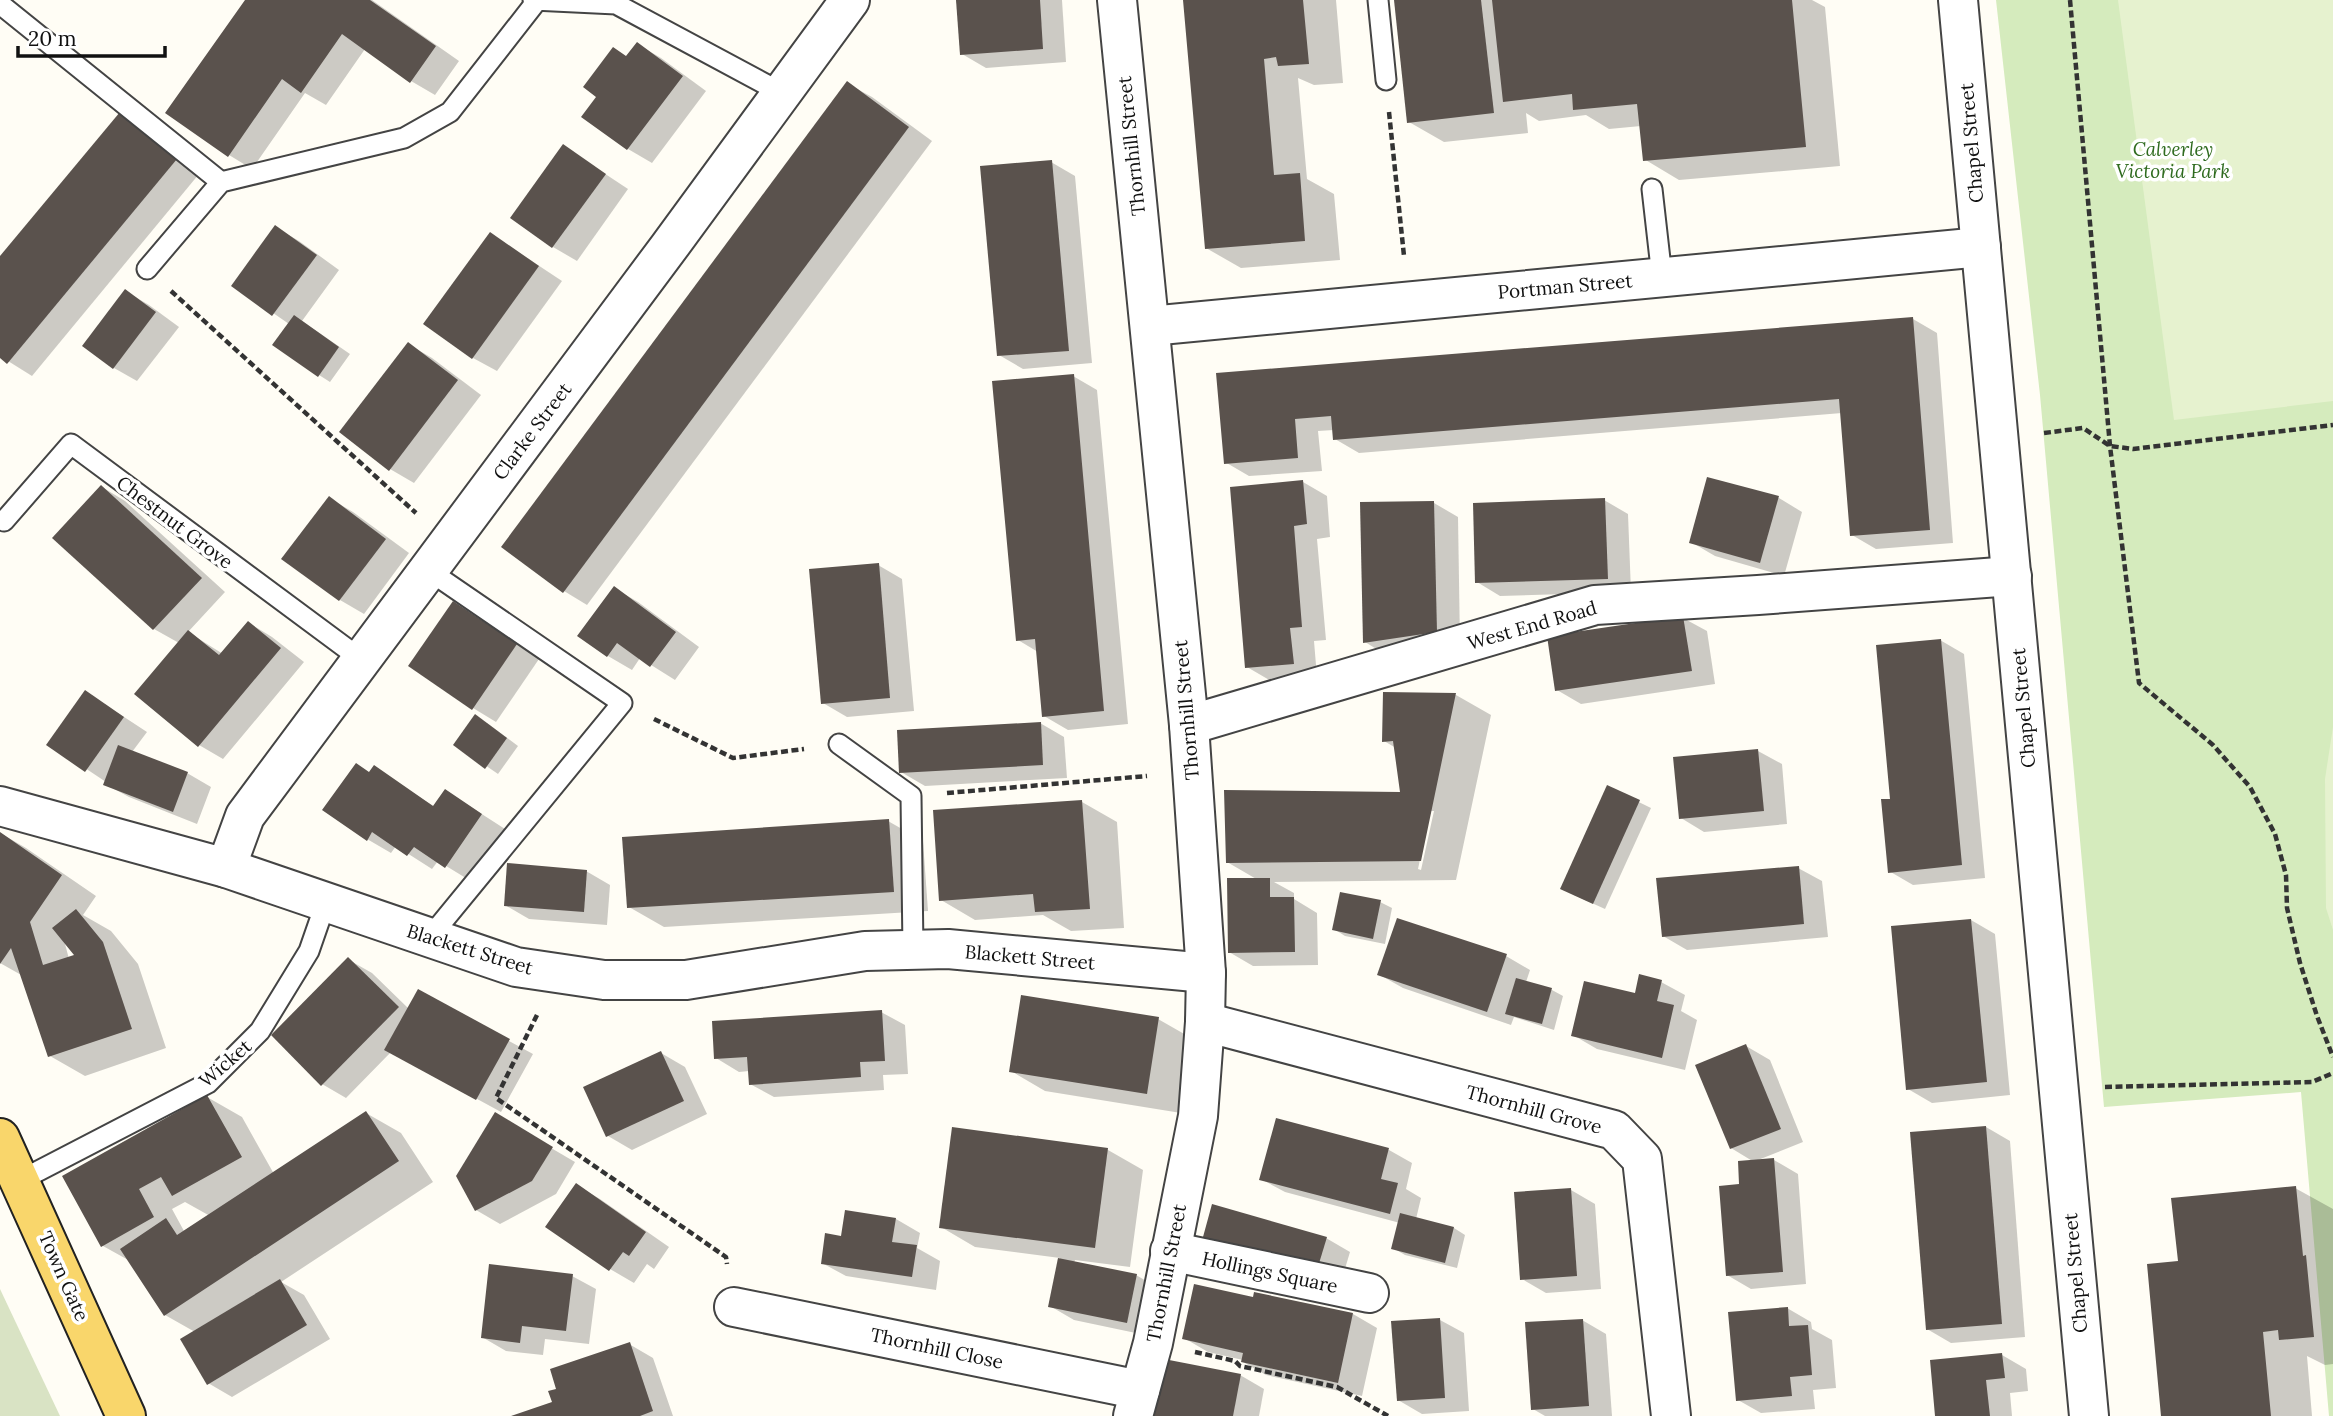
<svg xmlns="http://www.w3.org/2000/svg" width="2333" height="1416" font-family="Lora,serif">
<rect width="100%" height="100%" fill="#fffdf5"/>
<path fill="#d5ebbd" d="M1996,0H2333V1416H2329L2301,1092L2104,1107L2040,395Z"/>
<path fill="#d9e3c4" d="M0,1289L60,1416H0Z"/>
<g fill="#e6f2cf">
<path d="M2118,0H2333V401L2174,420Z"/>
<path d="M2333,727V930L2326,908L2325,779Z"/>
</g>
<g fill="#0003" fill-rule="evenodd">
<path d="M247,0H372L459,61L435,95L411,81L365,49L326,105L305,93L252,169L229,155Z"/>
<path d="M958,0H1062L1066,62L986,68L962,54Z"/>
<path d="M1185,0H1336L1343,83L1314,85L1298,78L1307,179L1334,194L1340,260L1241,268L1206,248Z"/>
<path d="M1396,0H1812L1825,7L1840,166L1679,180L1644,159L1641,126L1609,129L1586,115L1539,121L1526,113L1528,133L1444,142L1409,122Z"/>
<path d="M637,44L661,58L706,91L652,163L628,149L584,116Z"/>
<path d="M848,84L872,97L932,141L587,605L564,591Z"/>
<path d="M144,128L199,174L32,376L0,356V259Z"/>
<path d="M563,146L628,189L577,261L553,247L512,218Z"/>
<path d="M1051,162L1075,176L1092,363L1023,369L999,355Z"/>
<path d="M275,227L299,241L339,270L302,321L350,354L330,382L319,375L289,324L233,285Z"/>
<path d="M491,234L562,281L497,371L473,358L426,324Z"/>
<path d="M125,291L149,305L179,327L137,381L114,368Z"/>
<path d="M1913,319L1937,333L1953,543L1876,549L1852,535L1842,413L1359,453L1335,439L1334,430L1318,431L1322,471L1249,476L1225,462L1218,375Z"/>
<path d="M408,344L432,358L481,395L414,483L390,469Z"/>
<path d="M1073,376L1097,390L1128,724L1068,730L1044,716L1038,652L1018,640Z"/>
<path d="M1709,479L1779,498L1802,512L1784,576L1715,556L1691,542Z"/>
<path d="M1303,482L1327,496L1330,537L1317,539L1326,640L1314,641L1317,677L1271,681L1247,667Z"/>
<path d="M102,487L125,501L225,592L188,632L223,654L249,623L272,637L304,662L223,759L199,745L137,694L179,643L154,629L55,538Z"/>
<path d="M329,498L353,512L409,553L364,614L340,600L284,558Z"/>
<path d="M1604,500L1628,514L1631,592L1500,596L1477,582Z"/>
<path d="M1434,503L1458,517L1460,645L1388,656L1365,642Z"/>
<path d="M878,565L902,579L914,711L847,717L823,703Z"/>
<path d="M614,588L638,602L699,647L675,680L640,658L632,670L608,656L580,635Z"/>
<path d="M454,603L539,659L496,722L473,708Z"/>
<path d="M1683,618L1707,631L1715,684L1581,704L1557,690Z"/>
<path d="M1940,640L1964,654L1985,878L1913,885L1889,871L1892,801Z"/>
<path d="M86,692L147,732L132,752L187,773L211,787L197,824L129,797L105,784L106,782L49,744Z"/>
<path d="M1385,694L1456,695L1491,715L1456,880L1274,882L1294,893V899L1317,913L1318,965L1253,966L1229,952L1258,880L1227,862L1402,793L1396,748L1384,741ZM1430,811H1434L1421,870L1418,869Z"/>
<path d="M487,723L518,746L498,774L456,745Z"/>
<path d="M1040,723L1064,737L1067,778L925,786L901,772Z"/>
<path d="M1758,751L1782,764L1787,824L1704,832L1681,818Z"/>
<path d="M374,768L435,807L446,791L505,829L469,880L438,861L432,869L396,846L391,853L367,839L370,774Z"/>
<path d="M1608,787L1651,808L1605,909L1574,895Z"/>
<path d="M1082,802L1117,822L1124,928L1071,931L1043,915L975,920L941,900Z"/>
<path d="M888,821L923,841L928,911L664,927L629,907Z"/>
<path d="M0,833L26,848L96,896L83,915L111,931L138,964L166,1048L85,1076L50,1056L23,976L0,963ZM64,940L77,956L69,959Z"/>
<path d="M1798,868L1822,881L1828,937L1687,950L1663,936Z"/>
<path d="M586,871L610,885L607,925L529,919L505,905Z"/>
<path d="M1380,902L1392,908L1385,944L1345,936L1334,929Z"/>
<path d="M1971,920L1995,934L2010,1095L1932,1103L1908,1089Z"/>
<path d="M1506,956L1530,970L1526,982L1552,990L1563,996L1554,1030L1514,1017L1511,1025L1403,988L1380,975Z"/>
<path d="M349,960L372,973L409,1009L509,1041L533,1054L501,1112L391,1052L346,1098L322,1084Z"/>
<path d="M1661,982L1685,995L1681,1011L1697,1020L1685,1070L1597,1049L1573,1035Z"/>
<path d="M881,1012L905,1025L908,1074L883,1075L884,1090L774,1097L750,1084L749,1071L739,1072L716,1058Z"/>
<path d="M1158,1019L1193,1039L1181,1113L1045,1091L1011,1071Z"/>
<path d="M1746,1046L1770,1060L1803,1142L1758,1160H1774L1798,1174L1806,1284L1751,1289L1727,1275L1741,1186L1754,1162L1731,1148Z"/>
<path d="M661,1053L685,1067L707,1114L632,1150L608,1136Z"/>
<path d="M207,1097L242,1117L274,1174L366,1113L401,1133L433,1182L281,1282L304,1295L330,1339L232,1397L208,1383L195,1332L165,1315L130,1261L103,1246L64,1176ZM185,1202L210,1216L184,1231L172,1209Z"/>
<path d="M495,1115L575,1162L556,1194L500,1224L476,1210Z"/>
<path d="M1986,1127L2010,1141L2025,1337L1951,1343L1927,1329Z"/>
<path d="M954,1129L1108,1150L1143,1170L1130,1267L1075,1260L1074,1263L1136,1275L1160,1289L1150,1336L1074,1320L1050,1306L1060,1258L975,1247L941,1227Z"/>
<path d="M1389,1150L1412,1163L1406,1189L1421,1198L1416,1219L1454,1228L1465,1235L1457,1268L1405,1255L1393,1248L1400,1223L1285,1192L1261,1179Z"/>
<path d="M576,1185L600,1199L669,1247L654,1269L647,1264L634,1283L610,1269Z"/>
<path d="M2295,1188L2333,1209V1364L2325,1365L2307,1356L2312,1416H2163L2179,1263Z"/>
<path d="M1571,1190L1595,1204L1601,1289L1546,1293L1522,1279Z"/>
<path d="M896,1219L920,1233L917,1248L940,1261L936,1290L846,1276L822,1263L843,1238Z"/>
<path d="M1205,1236L1326,1238L1350,1252L1341,1282L1229,1250Z"/>
<path d="M572,1276L596,1289L589,1344L545,1339L543,1355L506,1351L482,1337Z"/>
<path d="M1255,1294L1353,1314L1377,1328L1362,1396L1266,1375L1243,1362V1360L1208,1352L1184,1338L1254,1299Z"/>
<path d="M1787,1308L1811,1322L1812,1329L1832,1340L1836,1388L1813,1390L1815,1409L1761,1413L1738,1400Z"/>
<path d="M1440,1320L1464,1333L1469,1411L1422,1414L1398,1400Z"/>
<path d="M1582,1320L1606,1334L1612,1416H1545L1533,1409Z"/>
<path d="M629,1344L653,1358L673,1416H515L554,1403Z"/>
<path d="M2002,1355L2026,1369L2028,1391L2010,1393L2012,1416H1936Z"/>
<path d="M1240,1375L1264,1389L1259,1416H1155Z"/>
</g>
<g fill="#5a524d">
<path d="M245,0H370L436,46L410,83L342,34L301,93L282,79L228,157L165,113Z"/>
<path d="M956,0H1040L1043,49L960,55Z"/>
<path d="M1183,0H1303L1309,64L1278,66L1276,57L1264,59L1274,175L1300,173L1305,241L1205,249Z"/>
<path d="M1394,0H1481L1494,113L1407,123Z"/>
<path d="M1492,0H1792L1806,147L1643,161L1637,104L1573,110L1572,94L1503,102Z"/>
<path d="M637,42L683,76L627,150L581,117L596,97L583,87L613,47L626,56Z"/>
<path d="M847,81L909,127L563,593L501,547Z"/>
<path d="M120,112L177,159L7,364L0,358V256Z"/>
<path d="M563,144L606,174L552,248L510,218Z"/>
<path d="M1052,160L1069,351L997,356L980,166Z"/>
<path d="M275,225L317,255L272,316L231,286Z"/>
<path d="M490,232L539,266L472,359L423,324Z"/>
<path d="M125,289L156,312L113,369L82,346Z"/>
<path d="M294,315L339,347L318,377L272,345Z"/>
<path d="M1913,317L1930,530L1850,536L1839,399L1333,440L1331,416L1295,419L1298,458L1224,464L1216,373Z"/>
<path d="M408,342L458,380L389,471L339,432Z"/>
<path d="M1074,374L1104,711L1042,717L1035,639L1016,641L992,381Z"/>
<path d="M1707,477L1779,496L1760,563L1689,543Z"/>
<path d="M1303,480L1307,524L1294,526L1302,627L1290,628L1294,664L1245,668L1230,487Z"/>
<path d="M101,485L202,578L153,630L52,538Z"/>
<path d="M329,496L386,539L339,601L281,559Z"/>
<path d="M1605,498L1608,579L1475,583L1473,503Z"/>
<path d="M1434,501L1437,632L1363,643L1360,502Z"/>
<path d="M879,563L890,698L821,704L809,569Z"/>
<path d="M614,586L676,632L650,667L617,643L607,657L577,636Z"/>
<path d="M453,601L517,644L472,710L408,666Z"/>
<path d="M1683,616L1692,671L1555,691L1547,636Z"/>
<path d="M248,621L281,648L198,747L134,694L188,630L219,655Z"/>
<path d="M1941,639L1962,865L1888,873L1881,799H1890L1876,645Z"/>
<path d="M85,690L124,717L85,772L46,745Z"/>
<path d="M1383,692L1456,693L1421,861L1226,863L1224,790L1400,792L1393,741L1382,742Z"/>
<path d="M475,714L507,738L485,769L453,745Z"/>
<path d="M1041,722L1043,765L899,773L897,730Z"/>
<path d="M118,745L188,772L173,812L103,785Z"/>
<path d="M1758,749L1764,811L1679,819L1673,757Z"/>
<path d="M356,763L369,772L374,765L433,806L445,789L482,814L445,868L414,847L407,856L372,832L367,841L322,810Z"/>
<path d="M1607,785L1640,800L1593,904L1560,889Z"/>
<path d="M1082,800L1090,909L1035,912L1033,894L939,901L933,810Z"/>
<path d="M889,819L894,892L627,908L622,837Z"/>
<path d="M0,832L62,875L30,922L43,965L74,955L52,928L76,909L103,942L132,1029L48,1057L11,948L0,964Z"/>
<path d="M507,863L587,870L584,912L504,906Z"/>
<path d="M1799,866L1804,924L1662,937L1656,878Z"/>
<path d="M1227,878H1270V897H1294L1295,952L1228,953Z"/>
<path d="M1340,892L1381,900L1373,939L1332,930Z"/>
<path d="M1397,918L1507,954L1487,1012L1377,975Z"/>
<path d="M1971,919L1987,1082L1906,1090L1891,926Z"/>
<path d="M348,957L399,1007L321,1086L271,1035Z"/>
<path d="M1639,974L1662,980L1657,1001L1674,1005L1662,1058L1571,1036L1584,981L1635,993Z"/>
<path d="M1516,978L1552,988L1542,1024L1505,1014Z"/>
<path d="M418,989L510,1039L476,1100L384,1050Z"/>
<path d="M1021,995L1159,1017L1147,1094L1009,1072Z"/>
<path d="M882,1010L885,1061L860,1062L861,1077L749,1085L747,1057L714,1059L712,1021Z"/>
<path d="M1746,1044L1781,1129L1730,1149L1695,1065Z"/>
<path d="M661,1051L684,1101L606,1137L583,1087Z"/>
<path d="M207,1095L242,1157L172,1196L161,1177L139,1189L154,1217L101,1247L62,1176Z"/>
<path d="M366,1111L399,1161L164,1316L120,1249L166,1218L177,1235Z"/>
<path d="M495,1112L553,1147L532,1181L475,1211L456,1176Z"/>
<path d="M1276,1118L1389,1148L1381,1179L1398,1183L1390,1214L1259,1180Z"/>
<path d="M1986,1126L2002,1324L1926,1330L1910,1132Z"/>
<path d="M952,1127L1108,1148L1095,1248L939,1228Z"/>
<path d="M1774,1158L1783,1272L1726,1276L1719,1186L1739,1184L1738,1161Z"/>
<path d="M576,1183L646,1232L629,1256L623,1252L609,1271L545,1227Z"/>
<path d="M2296,1186L2303,1256L2306,1255L2314,1337L2279,1340L2278,1330L2263,1332L2271,1416H2161L2147,1264L2178,1261L2171,1198Z"/>
<path d="M1571,1188L1577,1276L1520,1280L1514,1192Z"/>
<path d="M1212,1204L1327,1237L1317,1270L1203,1237Z"/>
<path d="M845,1210L896,1218L892,1242L917,1245L912,1277L821,1264L825,1233L841,1236Z"/>
<path d="M1400,1213L1454,1227L1445,1263L1391,1249Z"/>
<path d="M1058,1258L1137,1274L1127,1323L1048,1307Z"/>
<path d="M489,1264L573,1274L566,1331L522,1326L520,1343L481,1338Z"/>
<path d="M280,1279L307,1325L207,1385L180,1339Z"/>
<path d="M1194,1284L1253,1297L1254,1292L1353,1313L1338,1383L1241,1362L1243,1353L1182,1339Z"/>
<path d="M1788,1307L1789,1326L1808,1325L1812,1375L1790,1377L1792,1396L1736,1401L1728,1312Z"/>
<path d="M1440,1318L1445,1398L1397,1401L1391,1321Z"/>
<path d="M1583,1319L1589,1406L1531,1410L1525,1322Z"/>
<path d="M630,1342L653,1411L640,1416H511L552,1402L548,1391L556,1389L550,1369Z"/>
<path d="M2002,1353L2005,1378L1986,1380L1990,1416H1935L1930,1360Z"/>
<path d="M1164,1359L1241,1374L1233,1416H1153Z"/>
</g>
<g fill="none" stroke-linecap="round" stroke-linejoin="round">
<defs>
<g id="service">
<path d="M533,0L616,4L782,93"/>
<path d="M1378,0L1386,80"/>
<path d="M0,4L221,182"/>
<path d="M1652,189L1662,277"/>
<path d="M147,269L221,182L404,138L450,112L536,2"/>
<path d="M4,521L71,444L362,660"/>
<path d="M428,570L622,703L430,937"/>
<path d="M839,744L911,796L913,950"/>
<path d="M21,1180L208,1083L260,1031L309,951L326,902"/>
</g>
<g id="minor">
<path d="M1117,0L1189,725L1206,973L1205,1022L1198,1116L1153,1343L1133,1416"/>
<path d="M1958,0L2089,1416"/>
<path d="M1150,326L1981,247"/>
<path d="M1189,725L1595,605L1758,595L2012,576"/>
<path d="M0,806L226,868L516,967L604,980H686L865,951L948,949L1206,973"/>
<path d="M226,868L245,816L669,247L850,0"/>
<path d="M1205,1022L1614,1130L1642,1159L1671,1416"/>
<path d="M1170,1251L1369,1293"/>
<path d="M734,1307L1140,1390"/>
</g>
<path id="primary" d="M0,1138L126,1416"/>
</defs>
<use href="#service" stroke="#444" stroke-width="23"/>
<use href="#minor" stroke="#444" stroke-width="42"/>
<use href="#primary" stroke="#222" stroke-width="42"/>
<g stroke="#333" stroke-width="4.5" stroke-dasharray="7 3.5" stroke-linecap="butt">
<path d="M2070,0L2110,446L2139,683L2213,745L2250,787L2275,834L2286,875L2287,908L2300,963L2317,1016L2333,1057"/>
<path d="M1389,112L1404,256"/>
<path d="M171,291L416,513"/>
<path d="M2044,433L2083,428L2110,446L2133,449L2333,425"/>
<path d="M654,719L733,758L804,749"/>
<path d="M947,793L1147,776"/>
<path d="M537,1015L496,1098L726,1257L727,1264"/>
<path d="M2105,1087L2312,1082L2333,1073"/>
<path d="M1195,1352L1235,1361L1240,1366L1337,1387L1388,1416"/>
</g>
<use href="#service" stroke="#fff" stroke-width="19"/>
<use href="#minor" stroke="#fff" stroke-width="38"/>
<use href="#primary" stroke="#f9d66b" stroke-width="38"/>
</g>
<g text-anchor="middle" stroke-width="7" stroke-linejoin="round" paint-order="stroke">
<g font-size="19" fill="#111" stroke="#fff">
<text transform="translate(1971 143) rotate(-95)" y="7">Chapel Street</text>
<text transform="translate(1131 146) rotate(-96)" y="7">Thornhill Street</text>
<text transform="translate(1565 286) rotate(-5)" y="7">Portman Street</text>
<text transform="translate(532 431) rotate(-53)" y="7">Clarke Street</text>
<text transform="translate(175 522) rotate(37)" y="7">Chestnut Grove</text>
<text transform="translate(1532 625) rotate(-16)" y="7">West End Road</text>
<text transform="translate(2023 708) rotate(-95)" y="7">Chapel Street</text>
<text transform="translate(1186 710) rotate(-95)" y="7">Thornhill Street</text>
<text transform="translate(470 949) rotate(17)" y="7">Blackett Street</text>
<text transform="translate(1030 957) rotate(5)" y="7">Blackett Street</text>
<text transform="translate(225 1063) rotate(-41)" y="7">Wicket</text>
<text transform="translate(1534 1109) rotate(15)" y="7">Thornhill Grove</text>
<text transform="translate(1270 1272) rotate(12)" y="7">Hollings Square</text>
<text transform="translate(1166 1273) rotate(-79)" y="7">Thornhill Street</text>
<text transform="translate(2075 1273) rotate(-95)" y="7">Chapel Street</text>
<text transform="translate(64 1276) rotate(66)" y="7">Town Gate</text>
<text transform="translate(937 1348) rotate(12)" y="7">Thornhill Close</text>
</g>
<g font-size="19" font-style="italic" fill="#2f6b1f" stroke="#fff">
<text x="2173" y="156">Calverley<tspan x="2173" dy="22">Victoria Park</tspan></text>
</g>
</g>
<path d="M18 46v10h147v-10" fill="none" stroke="#111111" stroke-width="3.5"/>
<text x="28" y="46" font-size="21" fill="#111111" stroke="#ffffff" stroke-width="5" paint-order="stroke">20 m</text>
</svg>
